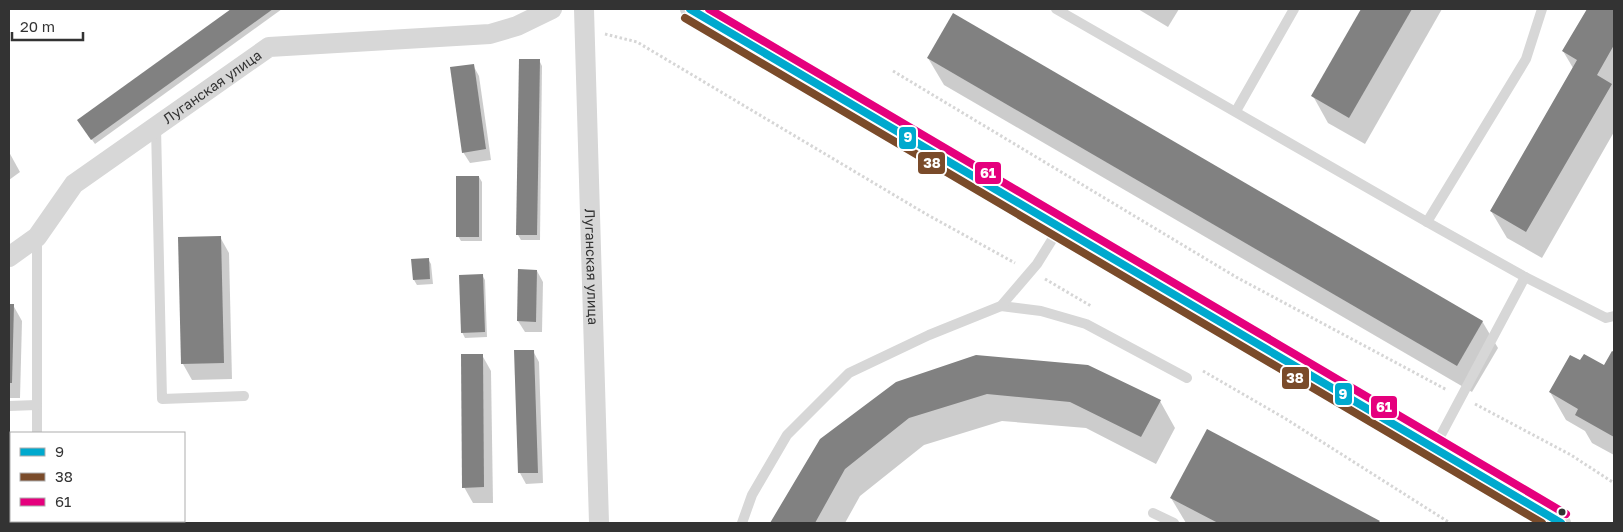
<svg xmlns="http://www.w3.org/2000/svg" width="1623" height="532" font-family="'Golos Text',sans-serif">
<rect width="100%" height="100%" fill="#fff"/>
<g fill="#0003">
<path d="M233,9H282L95,144L78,120Z"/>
<path d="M1138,9H1179L1168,27Z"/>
<path d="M1363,9H1442L1365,144L1328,123L1313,96Z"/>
<path d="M1588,9H1614V132L1542,258L1507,238L1491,211L1573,68L1563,51Z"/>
<path d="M928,58L1482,321L1498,348L1472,392L944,85Z"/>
<path d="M539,60L542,66L540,240H521L518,235Z"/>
<path d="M473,65L479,76L491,160L470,163L463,152Z"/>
<path d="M9,152L20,172L9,180Z"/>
<path d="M479,177L482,182V241H461L458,236Z"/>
<path d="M220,237L229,253L232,379L192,380L183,364L179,238Z"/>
<path d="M428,259L431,264L433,284L417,285L414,280L413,260Z"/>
<path d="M537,271L543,282L542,332H525L518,321Z"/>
<path d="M482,275L485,280L487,337L465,338L462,332Z"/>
<path d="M9,305H13L22,321L20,398H9Z"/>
<path d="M533,351L539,362L543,483L526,484L520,473Z"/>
<path d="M1613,353H1614V455L1592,443L1585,431L1566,420L1550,392L1580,362L1605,367Z"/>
<path d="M482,355L491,371L493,503H473L464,487Z"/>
<path d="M896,383L1160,401L1175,428L1156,464L1086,428L1002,421L924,445L860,496L845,523H772L821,440Z"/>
<path d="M9,437H11V521H24V523H9Z"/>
<path d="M1171,498L1379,522L1380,523H1186Z"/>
</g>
<g fill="#818181">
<path d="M231,9H273L91,140L77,120Z"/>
<path d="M1361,9H1412L1349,118L1311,96Z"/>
<path d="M1587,9H1614V45L1597,75L1612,84L1526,232L1490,211L1577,60L1562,51Z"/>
<path d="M953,13L1483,321L1457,366L927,58Z"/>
<path d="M519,59H540L537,235H516Z"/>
<path d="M474,64L486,149L462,153L450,67Z"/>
<rect x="456" y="176" width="23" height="61"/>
<path d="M221,236L224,363L181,364L178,237Z"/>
<path d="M429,258L430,279L413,280L411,259Z"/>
<path d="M518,269L537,270L536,322L517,321Z"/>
<path d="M483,274L485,332L461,333L459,275Z"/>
<path d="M9,304H14L12,383H9Z"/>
<path d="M514,350H534L538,473H518Z"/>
<path d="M1612,351L1614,352V437L1575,415L1578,409L1549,392L1570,355L1580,360L1584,354L1604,365Z"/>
<path d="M461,354H483L484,487L462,488Z"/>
<path d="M976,355L1088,365L1161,400L1141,437L1070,402L987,394L909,418L845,469L815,523H770L820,439L896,382Z"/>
<path d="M1207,429L1380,521L1378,523H1218L1170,498Z"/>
<path d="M9,436H11V521H16V523H9Z"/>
</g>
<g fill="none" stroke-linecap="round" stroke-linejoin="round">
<g stroke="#d6d6d6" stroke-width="3" stroke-dasharray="2.5 2.5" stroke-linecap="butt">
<path d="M605,34L637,42L926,214L1015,263"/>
<path d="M893,71L1236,277L1447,390"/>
<path d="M1045,279L1091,306"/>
<path d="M1203,371L1286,419L1450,523"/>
<path d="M1475,404L1571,455L1614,483"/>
</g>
<g stroke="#d7d7d7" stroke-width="10">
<path d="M1056,9L1427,222L1525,277L1606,318L1614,316"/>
<path d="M1236,111L1294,9"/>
<path d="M156,127L162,399L244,396"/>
<path d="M1427,222L1526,59L1542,9"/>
<path d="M37,238V433"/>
<path d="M1001,306L1041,311L1086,324L1187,378"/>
<path d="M9,406L37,405"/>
<path d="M1434,448L1525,277"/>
<path d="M1153,513L1174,523"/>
<path d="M37,521L38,523"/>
<path d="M742,523L752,495L787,435L849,373L929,335L1001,306L1037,264L1060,227"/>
</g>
<g stroke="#d7d7d7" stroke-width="20">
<path id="s1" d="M584,9L599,523"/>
<path d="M690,9L1561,523"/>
<path id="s2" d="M9,257L37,237L74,184L269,47L490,34L517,26L552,9"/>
</g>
<defs>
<path id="bus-1" d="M690,9L1561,523"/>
<path id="bus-2" d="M685,18L1542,523"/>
<path id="bus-3" d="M709,9L1566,514"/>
</defs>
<use href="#bus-1" stroke="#fff" stroke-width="11"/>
<use href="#bus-2" stroke="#fff" stroke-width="11"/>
<use href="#bus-3" stroke="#fff" stroke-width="11"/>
<use href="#bus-1" stroke="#00a9ce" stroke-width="8"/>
<use href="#bus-2" stroke="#7a4b2a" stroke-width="8"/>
<use href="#bus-3" stroke="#e5007d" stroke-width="8"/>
</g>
<circle fill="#333" stroke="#fff" stroke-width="2" cx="1562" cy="512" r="4.5"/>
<g text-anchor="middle" stroke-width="5" stroke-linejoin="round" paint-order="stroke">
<g font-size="14" fill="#333" stroke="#fff">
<text dy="5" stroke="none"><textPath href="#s2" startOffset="268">Луганская улица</textPath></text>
<text dy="5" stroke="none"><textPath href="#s1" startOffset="258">Луганская улица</textPath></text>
</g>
</g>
<g stroke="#fff" stroke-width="2">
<rect x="898" y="126" width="19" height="24" rx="5" fill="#00a9ce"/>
<rect x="917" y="151" width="29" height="24" rx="5" fill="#7a4b2a"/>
<rect x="974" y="161" width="28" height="24" rx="5" fill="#e5007d"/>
<rect x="1281" y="366" width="29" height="24" rx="5" fill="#7a4b2a"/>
<rect x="1334" y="382" width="19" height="24" rx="5" fill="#00a9ce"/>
<rect x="1370" y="395" width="28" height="24" rx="5" fill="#e5007d"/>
</g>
<g font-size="14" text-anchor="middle" font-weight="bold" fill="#fff">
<text x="908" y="142">9</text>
<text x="932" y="168">38</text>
<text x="988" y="178">61</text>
<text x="1295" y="383">38</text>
<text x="1343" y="399">9</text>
<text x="1384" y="412">61</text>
</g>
<rect width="1623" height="532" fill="none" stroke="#333333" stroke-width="20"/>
<rect x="10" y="432" width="175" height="90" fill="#ffffff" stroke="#adadad"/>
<rect x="20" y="448" width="25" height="8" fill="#00a9ce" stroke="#adadad"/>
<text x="55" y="457" font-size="15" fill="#333333">9</text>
<rect x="20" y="473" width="25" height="8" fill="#7a4b2a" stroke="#adadad"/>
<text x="55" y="482" font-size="15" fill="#333333">38</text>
<rect x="20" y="498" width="25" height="8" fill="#e5007d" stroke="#adadad"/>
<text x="55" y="507" font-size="15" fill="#333333">61</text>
<path d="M12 32v8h71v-8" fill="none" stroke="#333333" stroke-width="2.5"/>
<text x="20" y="32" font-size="15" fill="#333333" stroke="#ffffff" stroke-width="4" paint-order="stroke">20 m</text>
</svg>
